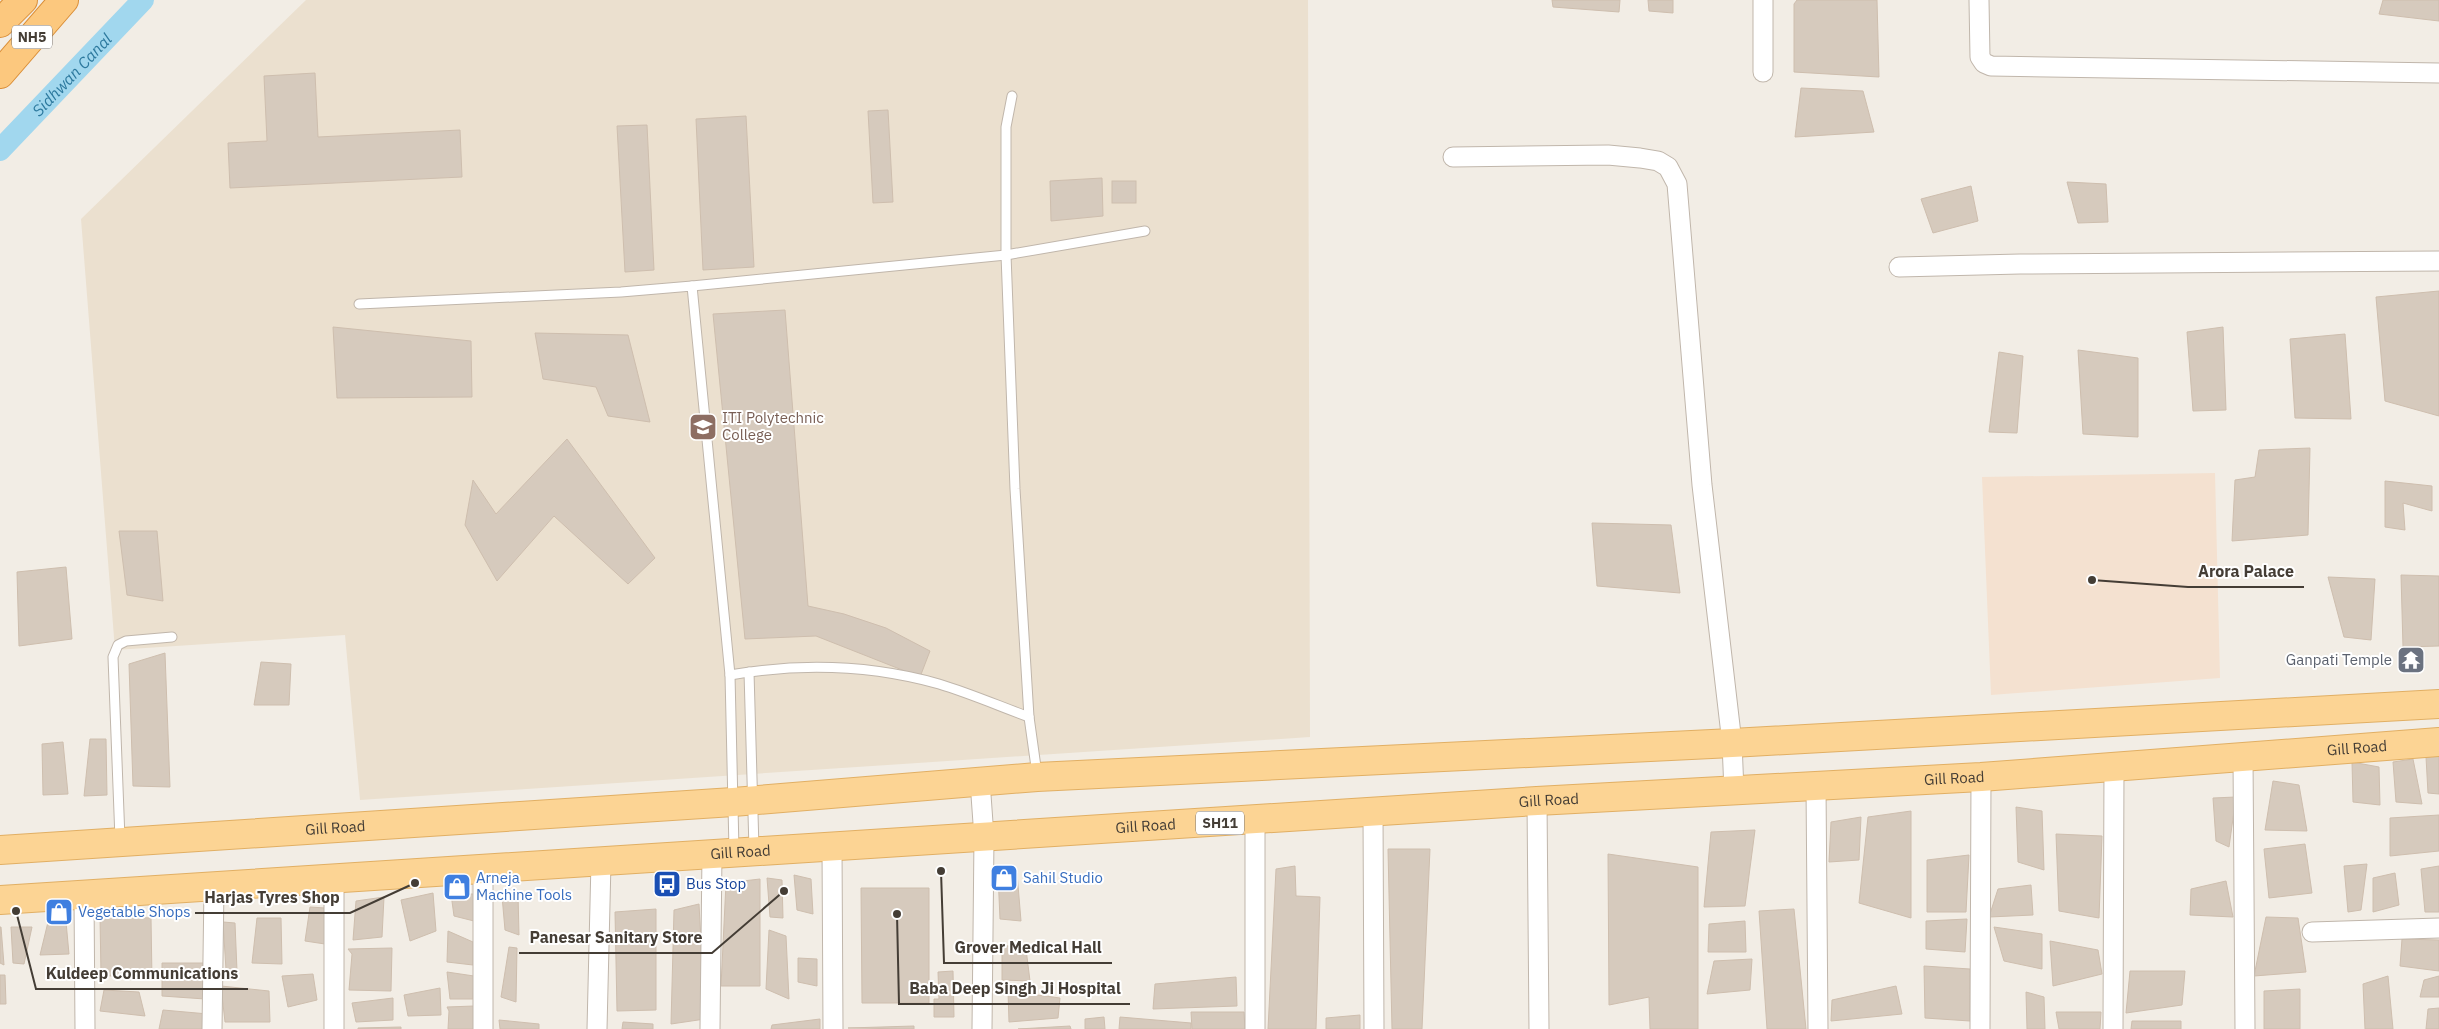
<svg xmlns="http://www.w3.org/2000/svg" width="2439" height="1029" font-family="'IBM Plex Sans',sans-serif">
<rect width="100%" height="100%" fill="#f2ede5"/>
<path fill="#f4e1d0" d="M2215,473L2220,678L1991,695L1982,477Z"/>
<path fill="#ebe0cf" d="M306,0H1308L1310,737L360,800L345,635L115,650L81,219Z"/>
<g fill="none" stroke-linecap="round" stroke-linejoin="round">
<path stroke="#a1d7ee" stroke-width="22" id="s1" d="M0,150L143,0"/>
</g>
<g fill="#d6cabd" stroke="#cebeae">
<path d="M1552,0H1620L1619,12L1553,7Z"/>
<path d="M1648,0H1673V13L1649,11Z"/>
<path d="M1797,0H1877L1879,77L1794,72V4Z"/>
<path d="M2383,0H2439V21L2379,14Z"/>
<path d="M315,73L318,137L460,130L462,177L230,188L228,143L267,141L264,76Z"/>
<path d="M1801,88L1863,91L1874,132L1795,137Z"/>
<path d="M888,110L893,202L873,203L868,111Z"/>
<path d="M746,116L754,267L703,270L696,119Z"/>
<path d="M647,125L654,270L625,272L617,126Z"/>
<path d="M1102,178L1103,216L1051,221L1050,181Z"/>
<rect x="1112" y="181" width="24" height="22"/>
<path d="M2067,182L2106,184L2108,222L2078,223Z"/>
<path d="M1971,186L1978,221L1933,233L1921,199Z"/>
<path d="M2439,291V416L2385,401L2376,297Z"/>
<path d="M785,310L808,606L844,614L886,628L930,651L920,677L816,636L745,639L713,314Z"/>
<path d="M333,327L471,341L472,397L337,398Z"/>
<path d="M2223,327L2226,410L2193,411L2187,332Z"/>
<path d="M535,333L628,335L650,422L608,416L596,387L543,379Z"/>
<path d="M2345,334L2351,419L2295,418L2290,339Z"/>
<path d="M2078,350L2138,358V437L2083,434Z"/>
<path d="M1999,352L2023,356L2017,433L1989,432Z"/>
<path d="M567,439L655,558L628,584L554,516L497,581L465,525L473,480L496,514Z"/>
<path d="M2310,448L2308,535L2232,541L2235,480L2255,477L2259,450Z"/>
<path d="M2385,481L2432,486V511L2403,503L2405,530L2385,527Z"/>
<path d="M1592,523L1671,525L1680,593L1597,586Z"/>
<path d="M119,531H157L163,601L127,595Z"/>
<path d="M66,567L72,639L19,646L17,572Z"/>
<path d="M2401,575L2439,576V646L2403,647Z"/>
<path d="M2328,577L2375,579L2371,640L2344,637Z"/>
<path d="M165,653L170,787L133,786L129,664Z"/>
<path d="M261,662L291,664L289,705H254Z"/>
<path d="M90,739H106L107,795L84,796Z"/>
<path d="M63,742L68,794L43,795L42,744Z"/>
<path d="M2439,756V794L2428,793L2426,757Z"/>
<path d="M2413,759L2422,804L2396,802L2393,762Z"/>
<path d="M2352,762L2379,767L2380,805L2353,802Z"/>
<path d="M2273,781L2299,785L2307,831L2265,830Z"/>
<path d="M2236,797L2229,847L2216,841L2213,798Z"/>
<path d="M2016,807L2042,811L2044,870L2018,862Z"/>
<path d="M1911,811V918L1859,903L1868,817Z"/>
<path d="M2439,815V851L2390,856V818Z"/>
<path d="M1861,817L1859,860L1829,862L1831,822Z"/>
<path d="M1755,830L1745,906L1704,907L1711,832Z"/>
<path d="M2056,834L2102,836L2099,918L2059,911Z"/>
<path d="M2305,844L2312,893L2269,898L2264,849Z"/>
<path d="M1388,849H1430L1422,1029H1392Z"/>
<path d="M1608,854L1698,867V1029H1650L1649,997L1609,1005Z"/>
<path d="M1969,855L1966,912H1927V860Z"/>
<path d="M2367,864L2361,910L2348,912L2344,866Z"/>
<path d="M1295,866L1296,896L1320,897L1316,1029H1268L1276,869Z"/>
<path d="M2439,866V912H2425L2421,869Z"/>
<path d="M1017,873L1021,921L1000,919L998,874Z"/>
<path d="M2395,873L2399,905L2373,912V878Z"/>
<path d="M794,875L811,879L813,914L797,910Z"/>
<path d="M767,878L782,880L783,918L770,917Z"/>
<path d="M760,879V986H721L726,883Z"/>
<path d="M2226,881L2233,917L2190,915L2191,889Z"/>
<path d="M2031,885L2033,915L1989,917L1998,889Z"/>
<path d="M861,888H929V1003H862Z"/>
<path d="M433,893L436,931L410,941L401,900Z"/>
<path d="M451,894H477L478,922L454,916Z"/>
<path d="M518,894L519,935L505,930L502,896Z"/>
<path d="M384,897L382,937L353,940L356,901Z"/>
<path d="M699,904L705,1019L671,1024L674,910Z"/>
<path d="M310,907L325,908V944L305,941Z"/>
<path d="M656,909V1010L617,1011L615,912Z"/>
<path d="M1794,909L1806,1029H1767L1759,911Z"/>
<path d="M100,916L151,918L152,980L101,975Z"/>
<path d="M2266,917L2298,918L2306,972L2254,976Z"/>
<path d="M257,918H281L282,964L252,963Z"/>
<path d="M1967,919L1965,952L1926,949V921Z"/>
<path d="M1745,921L1746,952H1708L1709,924Z"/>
<path d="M48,922H66L69,954L40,955Z"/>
<path d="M223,922L235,923L237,971L226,970Z"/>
<path d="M0,927H1L4,965L0,963Z"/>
<path d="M11,927H32L24,964L13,963Z"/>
<path d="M1994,927L2042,934V969L2004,961Z"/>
<path d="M769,930L786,936L789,999L766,989Z"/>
<path d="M448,931L473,942V965L447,962Z"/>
<path d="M2402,939L2439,940V971L2400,966Z"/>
<path d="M2050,941L2098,950L2102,974L2053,986Z"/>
<path d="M1002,945L1026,949L1030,981L1002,980Z"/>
<path d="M509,947L517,948L516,1002L501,997Z"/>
<path d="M392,948L391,991L349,990L352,954L348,949Z"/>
<path d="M798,958L817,959V986L798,982Z"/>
<path d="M1752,959L1750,990L1707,994L1714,961Z"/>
<path d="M162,963H204L205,999L162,996Z"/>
<path d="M1924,966L1970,969V1021L1925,1018Z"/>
<path d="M953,971L954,1017H934V999H939L938,972Z"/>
<path d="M2130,971H2185L2182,1005L2126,1013Z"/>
<path d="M447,972L474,976L473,999H450Z"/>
<path d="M313,974L317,1000L288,1007L282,976Z"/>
<path d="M0,975H5L6,1004H0Z"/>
<path d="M2388,976L2393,1029H2365L2363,984Z"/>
<path d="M2439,976V997H2420L2424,980Z"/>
<path d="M1236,977L1237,1006L1153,1009L1155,984Z"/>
<path d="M221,986L269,991L270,1022H225Z"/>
<path d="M1896,986L1902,1014L1831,1021L1832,1000Z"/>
<path d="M440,988L441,1015L408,1016L404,995Z"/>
<path d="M2300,989V1029H2264V991Z"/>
<path d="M104,990L139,992L145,1016L100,1011Z"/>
<path d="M1008,991L1060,998L1058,1018L1009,1022Z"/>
<path d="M2026,992L2044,997L2045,1029H2027Z"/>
<path d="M393,998V1020L356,1022L352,1003Z"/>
<path d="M474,1006L476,1029H448L449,1011L447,1007Z"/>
<path d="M2439,1008V1029H2426L2428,1009Z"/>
<path d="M163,1010L208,1014L206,1029H159Z"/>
<path d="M1191,1012H1244L1245,1029H1192Z"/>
<path d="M2056,1012H2101L2100,1029H2059Z"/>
<path d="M1360,1015V1029H1326V1018Z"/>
<path d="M1104,1017L1105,1029H1085V1019Z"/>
<path d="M1120,1017L1191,1023V1029H1119Z"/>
<path d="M820,1019V1029H771L772,1025Z"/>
<path d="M499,1020L539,1024V1029H500Z"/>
<path d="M2132,1021H2181V1029H2131Z"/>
<path d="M623,1022L653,1024V1029H622Z"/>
<path d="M914,1026V1029L848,1028Z"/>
<path d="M1070,1026L1071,1029H1018Z"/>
<path d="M401,1027V1029H358V1028Z"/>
</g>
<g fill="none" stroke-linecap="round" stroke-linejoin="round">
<defs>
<g id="service">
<path d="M1012,96L1006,127V255L1015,489L1029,717L1037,774"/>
<path d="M692,286L1006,255L1145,231"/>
<path d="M359,304L621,292L692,286L730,675L734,850"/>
<path d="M749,672L754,849"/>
<path d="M730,675C799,663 871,665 939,684C969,693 999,706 1029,717"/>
<path d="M120,839L113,657L118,645L126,641L172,637"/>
</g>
<g id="minor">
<path d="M1763,0V72"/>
<path d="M1979,0L1980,57L1984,63L1991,66L2439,73"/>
<path d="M1453,157L1608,155L1640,158L1658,161L1668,167L1677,184L1702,485L1732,743L1734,791"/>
<path d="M1899,267L2020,264L2439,261"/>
<path d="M2243,758L2245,1029"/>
<path d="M980,781L984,837L982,1029"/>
<path d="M1816,786L1818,1029"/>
<path d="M1537,801L1539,1029"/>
<path d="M1373,813L1374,1029"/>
<path d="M832,847L833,1029"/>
<path d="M483,870V1029"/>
<path d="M334,880V1029"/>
<path d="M84,895L85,1029"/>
<path d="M2312,932L2439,928"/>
<path d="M212,1029L214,887"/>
<path d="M597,1029L601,862"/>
<path d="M710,1029L712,854"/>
<path d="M1255,1029V820"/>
<path d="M1980,1029L1981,777"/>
<path d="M2113,1029L2114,768"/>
</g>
<g id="primary">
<path id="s2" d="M0,850L733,802L1037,777L1732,743L2439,704"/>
<path id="s3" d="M0,900L1537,801L1981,777L2439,742"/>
</g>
<g id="trunk">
<path d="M0,23L23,0"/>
<path d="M0,74L64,0"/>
</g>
</defs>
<use href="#service" stroke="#c0b6ab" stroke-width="11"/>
<use href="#minor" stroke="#c0b6ab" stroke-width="21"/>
<use href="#primary" stroke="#e1af64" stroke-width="30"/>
<use href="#trunk" stroke="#da8e37" stroke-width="30"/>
<use href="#service" stroke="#fff" stroke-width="9"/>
<use href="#minor" stroke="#fff" stroke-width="19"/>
<use href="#primary" stroke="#fcd494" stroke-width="28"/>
<use href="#trunk" stroke="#fcc87e" stroke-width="28"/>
</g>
<defs>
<symbol id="university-square" viewBox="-11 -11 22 22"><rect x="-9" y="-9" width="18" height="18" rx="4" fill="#8d6e63" stroke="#fff"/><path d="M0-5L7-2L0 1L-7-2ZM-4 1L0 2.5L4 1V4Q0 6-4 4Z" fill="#fff"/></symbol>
<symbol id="temple-square" viewBox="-11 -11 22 22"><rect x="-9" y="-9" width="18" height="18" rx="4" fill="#6b7280" stroke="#fff"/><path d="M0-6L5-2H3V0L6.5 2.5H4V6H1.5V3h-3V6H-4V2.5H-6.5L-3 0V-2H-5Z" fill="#fff"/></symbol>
<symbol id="shop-square" viewBox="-11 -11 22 22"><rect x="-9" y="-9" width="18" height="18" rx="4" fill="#3f7fe0" stroke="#fff"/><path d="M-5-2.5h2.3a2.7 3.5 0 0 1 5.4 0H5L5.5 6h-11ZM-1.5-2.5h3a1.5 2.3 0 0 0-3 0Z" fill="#fff"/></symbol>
<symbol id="bus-square" viewBox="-11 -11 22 22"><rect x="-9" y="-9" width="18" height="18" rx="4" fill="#1a4fb4" stroke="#fff"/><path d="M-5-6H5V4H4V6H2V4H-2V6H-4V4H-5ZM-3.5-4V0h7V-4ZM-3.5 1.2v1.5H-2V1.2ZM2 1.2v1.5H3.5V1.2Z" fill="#fff"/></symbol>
</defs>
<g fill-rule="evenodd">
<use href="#university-square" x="687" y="411" width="32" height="32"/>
<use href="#temple-square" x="2395" y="644" width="32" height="32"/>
<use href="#shop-square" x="988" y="862" width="32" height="32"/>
<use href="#bus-square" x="651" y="868" width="32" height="32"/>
<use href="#shop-square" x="441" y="871" width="32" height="32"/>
<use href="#shop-square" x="43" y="896" width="32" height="32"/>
</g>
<g text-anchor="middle" stroke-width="4" stroke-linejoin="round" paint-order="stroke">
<g fill="#fff" stroke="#7c7772" stroke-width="1">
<rect x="12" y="25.5" width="40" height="23" rx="4"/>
<rect x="1196" y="811.5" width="48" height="23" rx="4"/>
</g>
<g font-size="14" font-weight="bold" fill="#443d35">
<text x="32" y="42">NH5</text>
<text x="1220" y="828">SH11</text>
</g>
<g font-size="15" fill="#785e54" stroke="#fff" text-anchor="start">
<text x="722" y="423">ITI Polytechnic<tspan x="722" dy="17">College</tspan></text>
</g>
<g font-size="15" fill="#5b616d" stroke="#fff" text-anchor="end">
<text x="2392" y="665">Ganpati Temple</text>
</g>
<g font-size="15" fill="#443d35" stroke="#fff">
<text dy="5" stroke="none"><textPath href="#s3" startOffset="2362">Gill Road</textPath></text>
<text dy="5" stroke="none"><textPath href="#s3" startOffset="1958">Gill Road</textPath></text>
<text dy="5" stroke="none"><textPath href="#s3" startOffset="1552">Gill Road</textPath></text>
<text dy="5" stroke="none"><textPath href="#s2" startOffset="336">Gill Road</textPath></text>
<text dy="5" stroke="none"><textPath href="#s3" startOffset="1148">Gill Road</textPath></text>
<text dy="5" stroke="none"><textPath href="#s3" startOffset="742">Gill Road</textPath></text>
</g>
<g font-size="15" fill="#366cbe" stroke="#fff" text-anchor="start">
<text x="476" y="883">Arneja<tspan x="476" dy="17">Machine Tools</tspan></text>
<text x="1023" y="883">Sahil Studio</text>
<text x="78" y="917">Vegetable Shops</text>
</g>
<g font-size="15" fill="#164399" stroke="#fff" text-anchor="start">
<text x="686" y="889">Bus Stop</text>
</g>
<g font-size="16" font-style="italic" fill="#2d799e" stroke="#fff">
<text dy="6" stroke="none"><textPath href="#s1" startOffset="104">Sidhwan Canal</textPath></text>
</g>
</g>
<path fill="none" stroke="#443d35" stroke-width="2" d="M2092 580L2188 587H2304M415 883L350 913H195M784 891L712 953H519M941 871L944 963H1112M16 911L36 989H248M897 914L899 1004H1130"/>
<g fill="#443d35" stroke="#fff" stroke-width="2">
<circle cx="2092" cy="580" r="5"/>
<circle cx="415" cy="883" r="5"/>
<circle cx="784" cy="891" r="5"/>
<circle cx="941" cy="871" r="5"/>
<circle cx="16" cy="911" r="5"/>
<circle cx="897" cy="914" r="5"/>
</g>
<g font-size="16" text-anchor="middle" font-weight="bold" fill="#443d35" stroke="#fff" stroke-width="4" stroke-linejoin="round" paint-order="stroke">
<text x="2246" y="577">Arora Palace</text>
<text x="272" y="903">Harjas Tyres Shop</text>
<text x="616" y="943">Panesar Sanitary Store</text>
<text x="1028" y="953">Grover Medical Hall</text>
<text x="142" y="979">Kuldeep Communications</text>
<text x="1015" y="994">Baba Deep Singh Ji Hospital</text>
</g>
</svg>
